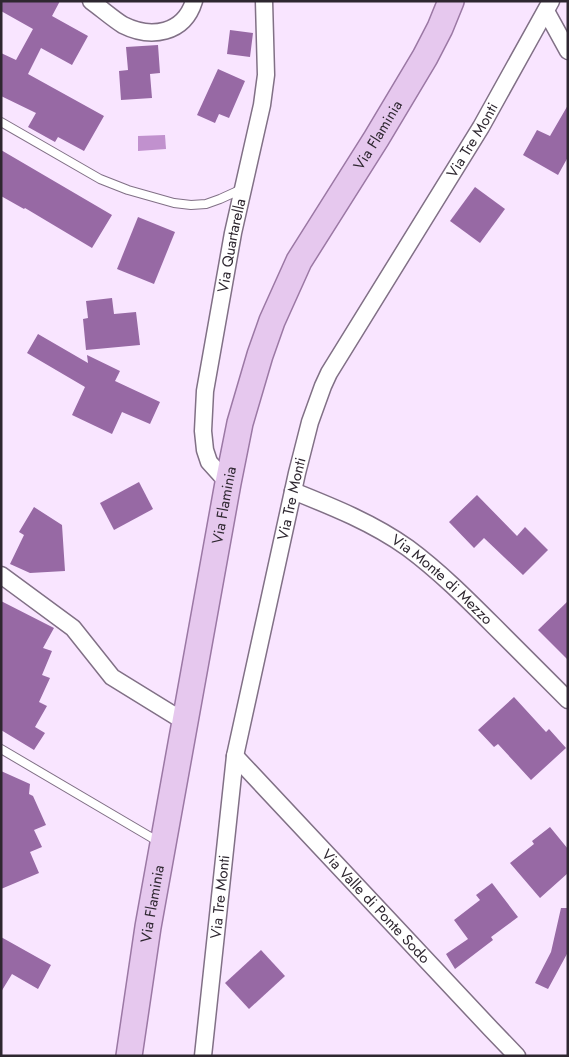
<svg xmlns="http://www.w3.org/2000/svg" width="569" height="1057" font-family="Jost,sans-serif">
<rect width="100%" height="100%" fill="#f9e5ff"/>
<path fill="#c191ce" d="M165,135L166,149L138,151V136Z"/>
<g fill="#9769a4">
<path d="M1,1H60L52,16L88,36L72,65L41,48L28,74L104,116L84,151L58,137L55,142L28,127L36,113L1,96V53L16,60L33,29L1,11Z"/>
<path d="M230,30L253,33L250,57L227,54Z"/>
<path d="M158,45L160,73L150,74L152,98L121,100L119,71L128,70L126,47Z"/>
<path d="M218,69L245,81L229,118L219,114L215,123L197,115Z"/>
<path d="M568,105V157L558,175L523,155L537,130L550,136Z"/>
<path d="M1,150L112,215L92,248L25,208L24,209L1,196Z"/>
<path d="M475,187L505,209L480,243L450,221Z"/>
<path d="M138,217L175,232L154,284L117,269Z"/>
<path d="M112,298L114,314L136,312L140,345L86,350L83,319L88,318L86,301Z"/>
<path d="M38,334L88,363L87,355L120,371L115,381L160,402L150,424L122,412L112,434L72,415L85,387L27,353Z"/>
<path d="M139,482L153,509L114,530L100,503Z"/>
<path d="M477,495L517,536L525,527L548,550L523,575L484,538L474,548L449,522Z"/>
<path d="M34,507L62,525L65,571L30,573L10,564L24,535L19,532Z"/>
<path d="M1,601L54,628L43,648L52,651L42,675L50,678L39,702L47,706L35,727L45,733L34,750L1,730Z"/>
<path d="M568,601V660L538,630Z"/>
<path d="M514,697L546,732L549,729L566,748L531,780L498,744L494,747L478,730Z"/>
<path d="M1,771L30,784L29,794L33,796L46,825L34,830L42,847L30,852L39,873L1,889Z"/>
<path d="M550,827L568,849V873L540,898L510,863L534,844L532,841Z"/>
<path d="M492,883L518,917L491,937L493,940L455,969L446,954L468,939L454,920L480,900L476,895Z"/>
<path d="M561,908H568V952L548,989L535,983L551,952Z"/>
<path d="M1,937L51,965L38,989L12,974L1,992Z"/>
<path d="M261,950L285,976L249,1009L225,983Z"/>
</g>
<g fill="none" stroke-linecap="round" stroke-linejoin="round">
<defs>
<g id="service">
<path d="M1,122L100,179L128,190L174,203L191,205L206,204L220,199L242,189"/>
<path d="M1,749L159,842"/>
</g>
<g id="minor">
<path d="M91,1C102,9 112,18 123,25C151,39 184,34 194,1"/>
<path d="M546,11L568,51"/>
<path id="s1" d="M228,483L209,462L205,450L203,431L205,391L233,233L262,105L266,75L264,1"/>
<path id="s2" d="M293,491C333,507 373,523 408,548C439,571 466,598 493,625C518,650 543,675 568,700"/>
<path d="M1,575L73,628L112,677L185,722"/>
<path id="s3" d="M235,756L491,1029L517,1056"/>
<path id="s4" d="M203,1056L235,756L297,473L310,422L323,386L329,373L481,127L551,1"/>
</g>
<g id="primary">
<path id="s5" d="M129,1056L148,927L228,483L240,423L260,355L272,321L299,261L376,139L425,57L440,28L451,1"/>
</g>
</defs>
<use href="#service" stroke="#817086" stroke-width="10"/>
<use href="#minor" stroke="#817086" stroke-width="19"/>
<use href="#primary" stroke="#9b78a4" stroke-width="28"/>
<use href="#service" stroke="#fff" stroke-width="8"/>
<use href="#minor" stroke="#fff" stroke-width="16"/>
<use href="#primary" stroke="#e6c8ee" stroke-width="25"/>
</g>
<g text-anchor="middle" stroke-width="4" stroke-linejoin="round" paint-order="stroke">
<g font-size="15" fill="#2e2730" stroke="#fdf9fe">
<text dy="5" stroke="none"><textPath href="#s5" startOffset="964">Via Flaminia</textPath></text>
<text dy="5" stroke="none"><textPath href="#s4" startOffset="970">Via Tre Monti</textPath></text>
<text dy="5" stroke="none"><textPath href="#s1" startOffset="248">Via Quartarella</textPath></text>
<text dy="5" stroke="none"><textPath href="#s4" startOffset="565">Via Tre Monti</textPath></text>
<text dy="5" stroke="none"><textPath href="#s5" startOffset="559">Via Flaminia</textPath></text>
<text dy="5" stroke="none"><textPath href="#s2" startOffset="175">Via Monte di Mezzo</textPath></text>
<text dy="5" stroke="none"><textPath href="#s4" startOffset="160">Via Tre Monti</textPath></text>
<text dy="5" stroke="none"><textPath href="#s5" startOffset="154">Via Flaminia</textPath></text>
<text dy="5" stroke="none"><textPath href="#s3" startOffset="206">Via Valle di Ponte Sodo</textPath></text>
</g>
</g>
<rect width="569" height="1057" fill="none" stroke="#2e2730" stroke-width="5"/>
</svg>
